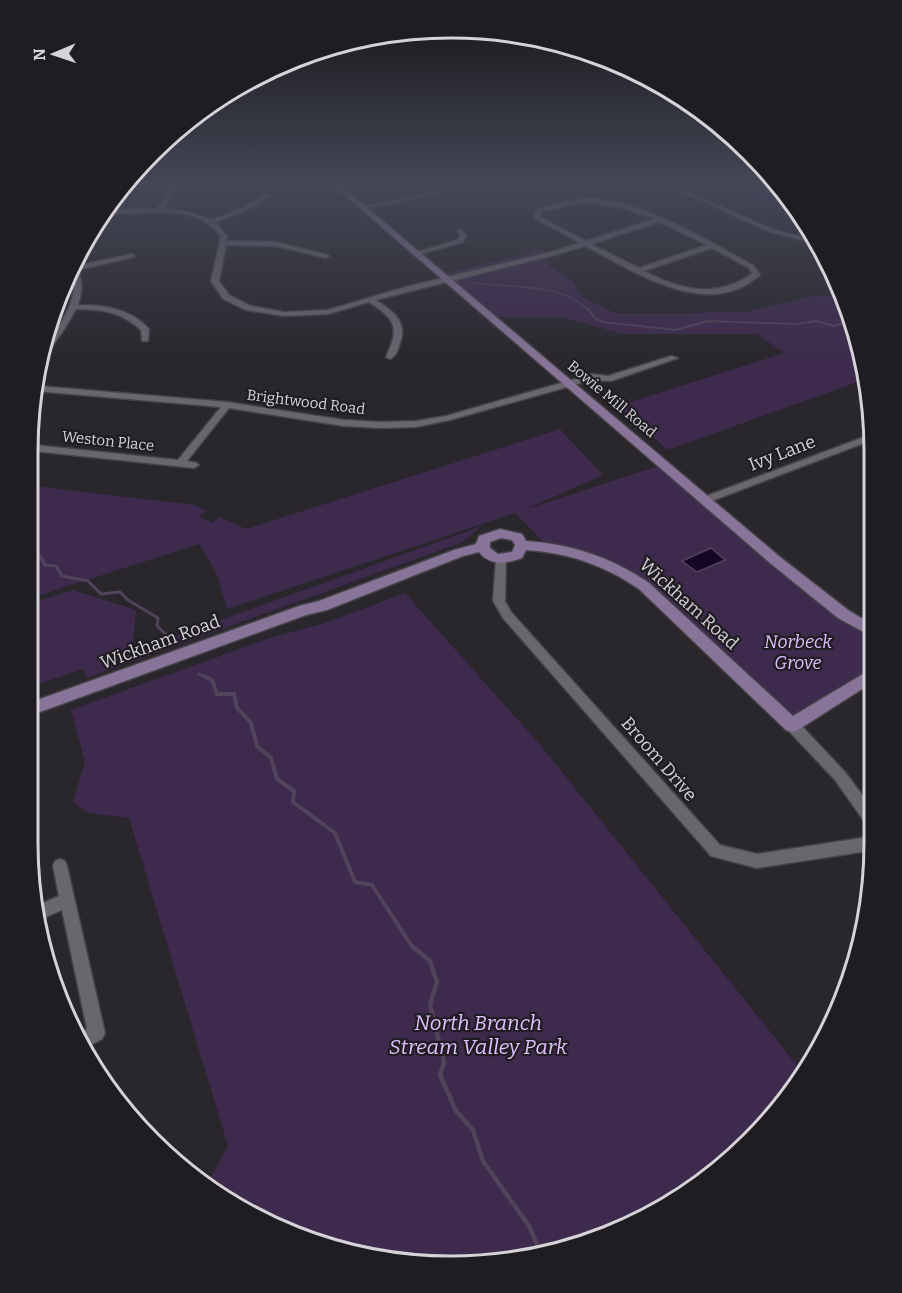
<svg xmlns="http://www.w3.org/2000/svg" width="902" height="1293" font-family="Bitter,serif">
<rect width="100%" height="100%" fill="#29262c"/>
<g fill="#3d2a4c">
<path d="M705,184H778L798,214L729,194Z"/>
<path d="M539,248L550,254L548,265L572,280L579,292L586,299L613,312L628,314L745,312L815,296L841,295L866,379L668,450L618,406L784,353L757,334H623L561,317H492L440,274L522,255Z"/>
<path d="M560,429L603,475L524,510L664,464L873,632V674L792,725L627,573L547,546L515,513L227,609L216,572L199,544L31,598L33,486L195,505L207,511L199,517L212,523L220,517L246,529Z"/>
<path d="M482,526L463,542L86,678L83,669L30,687L31,603L73,590L136,610L132,652Z"/>
<path d="M405,593L542,747L804,1074L788,1100L731,1161L638,1222L507,1262H395L288,1234L208,1183L228,1146L129,818L88,813L73,802L85,762L71,710L270,638L328,622Z"/>
</g>
<path fill="#170524" stroke="#50435a" stroke-width="1.5" d="M711,548L725,560L697,572L682,561Z"/>
<g fill="none" stroke-linecap="round" stroke-linejoin="round">
<g stroke="#50435a" stroke-width="1.5">
<path d="M756,184L763,192L787,197"/>
<path d="M474,283C507,287 566,284 588,310"/>
</g>
<g stroke="#50435a" stroke-width="2">
<path d="M587,308L596,319L604,322L675,330L708,321L797,324L816,321L834,326L849,321"/>
<path d="M851,329L853,334"/>
</g>
<g stroke="#50435a" stroke-width="3">
<path d="M32,556L41,557L45,565L56,566L62,576L88,581L101,594L120,592L128,600L158,618L157,626L170,638"/>
<path d="M199,674L211,679"/>
</g>
<path stroke="#50435a" stroke-width="4" d="M207,678L212,680L217,694H234L237,708L251,723L257,746L271,758L277,779L294,791L293,802L335,833L355,882L372,885L413,948"/>
<path stroke="#50435a" stroke-width="4.5" d="M412,946L430,961L437,982L430,1005L444,1062L440,1075L456,1111L473,1130L483,1161L529,1226L540,1252"/>
<defs>
<g id="street">
<path d="M169,184H175L174,194L163,209L189,212L211,220L243,208L266,194H270V196L247,210L215,222L227,236L226,241L276,242L328,255L329,256L326,258L276,246L226,245L219,281L229,295L251,306L284,312L328,310L405,287L551,252L580,243L534,218L536,210C550,206 566,201 580,199C627,192 713,243 754,266L760,275C707,322 634,271 585,246L555,255L376,300C393,311 408,322 400,343C398,350 396,356 390,359L386,357C400,327 396,320 369,302L328,314L284,316L246,310L223,299L211,281L221,236C196,201 142,215 105,214L108,210L157,209L168,194ZM582,202L623,208L654,219L586,241L540,217L541,212ZM659,222L707,245L639,268L591,244ZM712,248L749,268L752,274C715,299 681,290 644,271Z"/>
<path d="M473,184H483L362,209L359,207Z"/>
<path d="M664,184H671L774,230L815,240L818,244L770,232Z"/>
<path d="M458,230H462L466,236L463,242L417,255L414,253L458,240L460,236Z"/>
<path d="M132,254L134,255V257L78,270C83,283 82,292 78,305C104,305 130,308 149,329L148,341H142L141,330C122,312 101,309 76,309L65,328L41,362H37C48,333 84,306 71,272L74,265L76,266Z"/>
<path d="M671,356L678,358L611,381L592,380L450,420L416,427L380,428L344,426L229,408L187,461L197,463L199,465L194,468L34,451V445L178,460L221,407L35,391V378L39,381V386L227,402L344,420L380,422L416,421L446,416L592,374L608,376Z"/>
<path d="M872,434V440L709,502L705,503L700,500L701,498Z"/>
<path d="M501,555L506,559L505,601L511,612L720,845L757,854L874,836V850L757,868L711,856L503,618L493,601L496,559Z"/>
<path d="M792,720L797,721L845,772L874,811V829L869,828L835,780L787,729L785,725L787,721Z"/>
<path d="M60,859L65,861L67,866L105,1033L102,1039L85,1048L78,1033L87,1029L62,910L37,921L36,906L59,896L53,866L55,861Z"/>
</g>
<g id="secondary">
<path d="M332,184H339L780,557L848,610L873,625V637L838,618L770,563Z"/>
<path d="M500,529L522,534L526,541C571,544 611,557 649,583L793,716L873,668V682L798,730L792,732L786,730L639,589C604,565 569,553 526,550L522,558C506,564 490,566 479,552L463,556L327,610L306,615L29,716V703L299,606L319,601L454,550L476,544L479,536ZM501,538L512,540L515,545L512,552L498,554L490,548V542Z"/>
</g>
</defs>
<use href="#street" stroke="#454247" stroke-width="3"/>
<use href="#secondary" stroke="#454247" stroke-width="3"/>
<use href="#street" fill="#6a666e" fill-rule="evenodd"/>
<use href="#secondary" fill="#877498" fill-rule="evenodd"/>
</g>
<linearGradient id="sky" x2="0" y2="1"><stop stop-color="#171518"/><stop offset="0.5" stop-color="#434756"/><stop offset="1" stop-color="#434756" stop-opacity="0"/></linearGradient>
<rect width="902" height="365" fill="url(#sky)"/>
<g text-anchor="middle" stroke-width="4.5" stroke-linejoin="round" paint-order="stroke">
<g font-size="15" fill="#d5d3d7" stroke="#1f1c22">
<text transform="translate(612 399) rotate(40)" y="5">Bowie Mill Road</text>
<text transform="translate(306 402) rotate(7)" y="5">Brightwood Road</text>
<text transform="translate(108 441) rotate(6)" y="5">Weston Place</text>
</g>
<g font-size="18" fill="#d5d3d7" stroke="#1f1c22">
<text transform="translate(782 453) rotate(-21)" y="6">Ivy Lane</text>
<text transform="translate(689 604) rotate(42)" y="6">Wickham Road</text>
<text transform="translate(160 642) rotate(-20)" y="6">Wickham Road</text>
<text transform="translate(659 759) rotate(49)" y="6">Broom Drive</text>
</g>
<g font-size="18" font-style="italic" fill="#e1bffe" stroke="#1f1c22">
<text x="798" y="648">Norbeck<tspan x="798" dy="21">Grove</tspan></text>
</g>
<g font-size="21" font-style="italic" fill="#e1bffe" stroke="#1f1c22">
<text x="478" y="1030">North Branch<tspan x="478" dy="24">Stream Valley Park</tspan></text>
</g>
</g>
<path d="M0 0H902V1293H0ZM451 38H451A413 413 0 0 1 864 451V843A413 413 0 0 1 451 1256H451A413 413 0 0 1 38 843V451A413 413 0 0 1 451 38Z" fill="#1f1c22" fill-rule="evenodd"/>
<path fill="none" stroke="#d5d3d7" stroke-width="3" d="M451 38H451A413 413 0 0 1 864 451V843A413 413 0 0 1 451 1256H451A413 413 0 0 1 38 843V451A413 413 0 0 1 451 38Z"/>
<g transform="translate(54 54) rotate(268)" stroke="#1f1c22" stroke-width="4.5" paint-order="stroke">
<path d="M0-4.5L10 22L0 15L-10 22Z" fill="#d5d3d7"/>
<text y="-9" font-size="16" font-weight="bold" text-anchor="middle" fill="#d5d3d7">N</text>
</g>
</svg>
